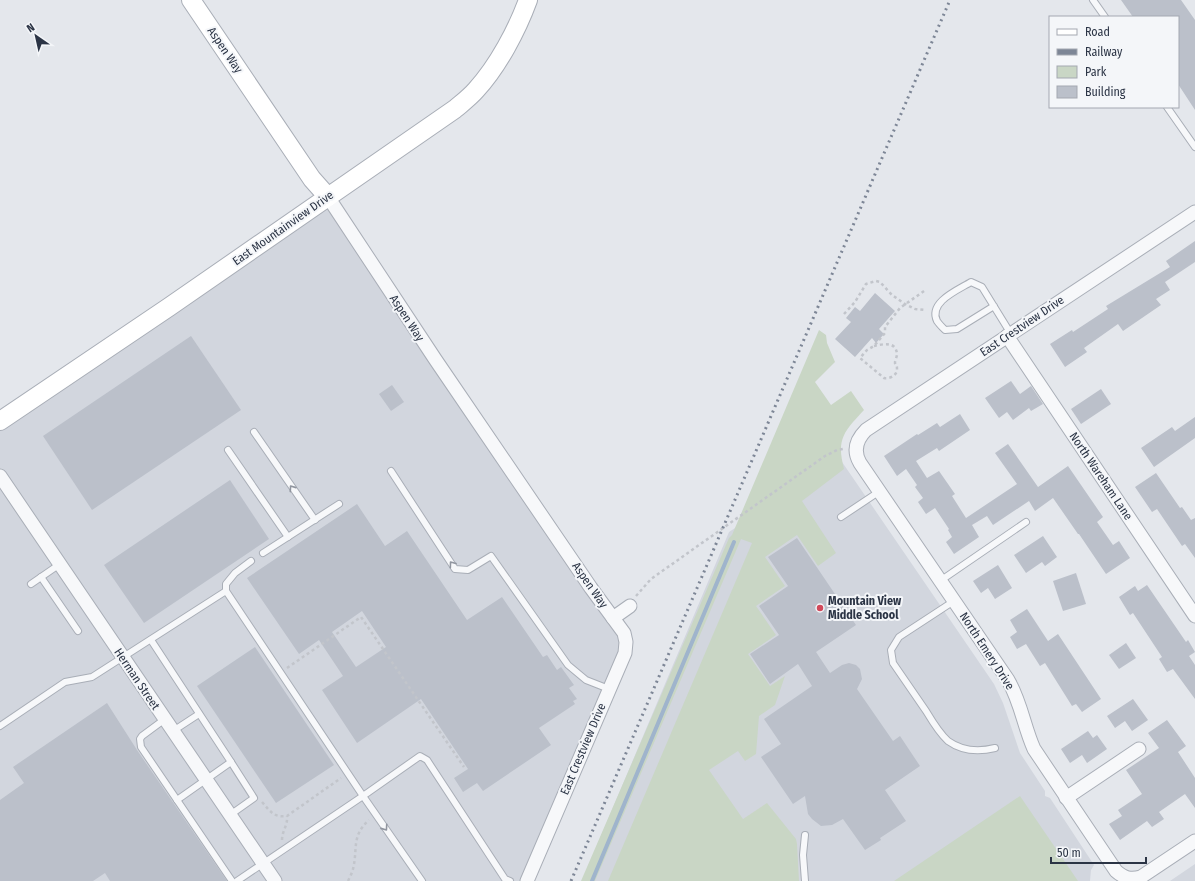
<svg xmlns="http://www.w3.org/2000/svg" width="1195" height="881" font-family="'Fira Sans Condensed',sans-serif">
<rect width="100%" height="100%" fill="#e4e7ec"/>
<g fill="#d2d6de">
<path d="M328,197L613,618L625,653L532,881H0V419Z"/>
<path d="M840,459L994,684L1003,703L1020,753L1045,791V796L1050,798L1094,865L1091,870L1090,881H582L729,532Z"/>
<path d="M1195,864V881H1170Z"/>
</g>
<g fill="#c9d6c5">
<path d="M819,330L826,335L827,343L835,362L815,382L831,405L851,391L864,410C860,414 857,418 853,422C839,438 839,449 844,469L802,501L836,553L818,566L797,535L765,557L785,586L756,606L776,635L748,654L770,686L785,676L775,705L759,716L756,754L745,761L738,751L709,770L743,819L767,803L796,839L797,844L799,881H608L752,543L741,539L595,881H581L729,538L732,535Z"/>
<path d="M1020,796L1078,881H894Z"/>
</g>
<g fill="none" stroke-linecap="round" stroke-linejoin="round">
<path stroke="#9fb4cc" stroke-width="4" d="M592,881L734,542"/>
</g>
<g fill="#bbc0ca" fill-rule="evenodd">
<path d="M1121,0H1181L1195,20V110L1178,84V17H1133Z"/>
<path d="M1195,241V262L1165,282L1170,290L1156,299L1161,305L1123,331L1118,324L1084,348L1087,352L1065,367L1050,344L1072,330L1073,332L1108,309L1106,306L1170,267L1166,261Z"/>
<path d="M875,293L895,311L879,329L884,334L876,343L872,338L855,357L835,339L851,322L846,318L855,307L860,311Z"/>
<path d="M191,336L241,410L92,510L43,436Z"/>
<path d="M1011,381L1020,394L1031,386L1043,404L1031,411L1029,408L1013,420L1007,412L999,418L985,398Z"/>
<path d="M392,385L404,402L391,411L379,394Z"/>
<path d="M1101,389L1111,404L1081,424L1071,409Z"/>
<path d="M960,414L970,430L939,451L937,448L916,461L927,478L939,471L955,494L952,496L966,518L1017,484L995,453L1008,444L1038,487L1068,466L1103,517L1097,522L1113,545L1119,541L1130,558L1106,574L1079,534H1078L1053,498L1035,511L1029,501L993,525L987,516L972,525L979,537L954,554L946,542L952,537L948,530L949,529L935,508L926,514L918,502L923,498L915,487L917,485L906,469L897,476L884,456L917,434L918,435L937,423L940,427Z"/>
<path d="M1195,417V438L1154,467L1141,448L1172,427L1175,431Z"/>
<path d="M1156,473L1180,508L1182,507L1191,520L1195,518V558L1185,544L1182,546L1157,509L1152,512L1135,487Z"/>
<path d="M230,480L269,539L144,623L104,565Z"/>
<path d="M357,504L385,546L407,531L467,620L502,597L543,657L547,655L557,670L561,667L574,685L569,688L577,699L573,701L575,704L539,728L551,745L483,791L477,783L463,792L454,778L468,769L421,699L357,743L322,690L343,676L319,640L299,654L247,578ZM362,611L386,647L356,667L332,632Z"/>
<path d="M1043,536L1057,557L1045,566L1042,562L1026,573L1014,555Z"/>
<path d="M797,538L856,625L816,652L830,673L842,665L849,663L856,665L860,669L862,679L857,689L893,741L900,736L920,766L885,790L906,821L880,838L881,840L865,850L843,819L832,825L821,826L812,819L808,814L805,796L793,804L761,757L781,744L764,719L812,686L798,664L770,684L750,654L779,635L759,606L788,586L768,557Z"/>
<path d="M998,565L1012,588L995,599L988,588L981,593L973,581Z"/>
<path d="M1076,573L1086,604L1063,611L1053,581Z"/>
<path d="M1147,585L1186,642L1188,640L1195,652L1189,656L1195,665V699L1173,669L1167,672L1159,659L1162,657L1133,613L1130,615L1119,597L1135,586L1138,591Z"/>
<path d="M1027,609L1048,641L1058,634L1101,699L1082,712L1076,704L1072,706L1045,663L1040,666L1026,644L1017,649L1010,637L1017,632L1010,620Z"/>
<path d="M1126,643L1136,658L1119,669L1109,655Z"/>
<path d="M255,647L334,765L276,803L197,686Z"/>
<path d="M1133,699L1148,720L1132,731L1125,721L1115,728L1107,716Z"/>
<path d="M107,703L137,750L227,881H110L105,873L93,881H0V800L24,783L13,767Z"/>
<path d="M1167,720L1186,746L1178,752L1195,778V808L1185,794L1159,812L1164,819L1152,827L1147,821L1120,840L1109,824L1122,816L1118,810L1142,794L1126,770L1159,748L1148,733Z"/>
<path d="M1088,731L1093,738L1097,735L1107,749L1087,763L1082,755L1070,763L1061,749Z"/>
</g>
<g fill="none" stroke-linecap="round" stroke-linejoin="round">
<defs>
<g id="lane">
<path d="M1093,0L1105,17"/>
<path d="M1167,107L1195,147"/>
<path d="M994,306L957,329L945,330C943,328 939,324 937,321C928,302 958,290 971,282L982,287L1011,334"/>
<path d="M254,432L315,520"/>
<path d="M228,450L288,537"/>
<path d="M391,471L455,569L468,570L491,556L568,665L586,680L609,689"/>
<path d="M841,517L880,491"/>
<path d="M263,553L339,504"/>
<path d="M41,577L78,631"/>
<path d="M940,581L1026,522"/>
<path d="M31,584L60,564"/>
<path d="M226,591V584L235,573L251,561"/>
<path d="M954,601L899,637L891,650L893,663C904,679 915,695 926,711C932,721 939,733 948,741C962,751 979,752 995,748"/>
<path d="M151,640L231,762L177,800"/>
<path d="M165,719L142,736L140,739L141,747L232,881"/>
<path d="M0,726L65,682L92,677L226,591L363,796L237,881"/>
<path d="M173,731L199,714"/>
<path d="M230,815L254,798L231,762"/>
<path d="M422,881L363,796L420,756L427,760L505,879L510,881"/>
<path d="M805,881L803,855L805,835"/>
</g>
<g id="street">
<path d="M328,197L435,359L591,588L624,633L626,642L625,653L527,881"/>
<path d="M1195,212L866,430C856,440 853,451 860,463L1008,680C1021,702 1024,727 1034,749L1116,871C1124,878 1130,880 1141,877L1195,841"/>
<path d="M1007,336L1195,616"/>
<path d="M0,476L275,881"/>
<path d="M613,618L630,606"/>
<path d="M1066,798L1139,749"/>
</g>
<g id="secondary">
<path d="M191,0L312,179L328,197"/>
<path d="M0,421L169,307L455,109C462,103 470,97 476,90C498,66 517,30 528,0"/>
</g>
</defs>
<use href="#lane" stroke="#a9aeb7" stroke-width="8"/>
<use href="#street" stroke="#a9aeb7" stroke-width="15"/>
<use href="#secondary" stroke="#a9aeb7" stroke-width="20"/>
<g stroke="#c2c5cb" stroke-width="2.5" stroke-dasharray="3 3" stroke-linecap="butt">
<path d="M844,314L855,302L866,284L876,281L880,282L892,295L905,304L915,309L925,310"/>
<path d="M874,346C883,344 896,341 897,354C897,357 895,360 895,363C896,368 897,363 897,369C897,376 889,379 884,378L860,358L867,350L874,346L885,333V327L900,308L924,291"/>
<path d="M636,596L651,579L825,456L837,450L843,449"/>
<path d="M287,668L361,617L464,767"/>
<path d="M262,802C270,811 274,818 287,816L341,778"/>
<path d="M282,840C282,831 288,825 287,816"/>
<path d="M348,881C350,877 352,873 353,869C358,849 351,836 369,820"/>
</g>
<use href="#lane" stroke="#f7f8fa" stroke-width="6"/>
<use href="#street" stroke="#f7f8fa" stroke-width="13"/>
<use href="#secondary" stroke="#fff" stroke-width="18"/>
<path stroke="#7d8696" stroke-width="3" stroke-dasharray="2 4" stroke-linecap="butt" d="M571,881L950,0"/>
</g>
<defs><path id="oneway-chevron" d="M-2-3.5L2.5 0L-2 3.5" fill="none" stroke-width="1.6" stroke-linecap="round" stroke-linejoin="round"/></defs>
<g stroke="#9196a0">
<use href="#oneway-chevron" transform="translate(292 488) rotate(-125)"/>
<use href="#oneway-chevron" transform="translate(452 564) rotate(-126)"/>
<use href="#oneway-chevron" transform="translate(385 828) rotate(55)"/>
</g>
<circle fill="#d1495b" stroke="#f4f6f9" stroke-width="1.5" cx="820" cy="608" r="4"/>
<g text-anchor="middle" stroke-width="4" stroke-linejoin="round" paint-order="stroke">
<g font-size="12" fill="#2b3445" stroke="#f4f6f9">
<text transform="translate(225 50) rotate(56)" y="4">Aspen Way</text>
<text transform="translate(283 228) rotate(-35)" y="4">East Mountainview Drive</text>
<text transform="translate(407 318) rotate(57)" y="4">Aspen Way</text>
<text transform="translate(1022 326) rotate(-34)" y="4">East Crestview Drive</text>
<text transform="translate(1101 476) rotate(56)" y="4">North Wareham Lane</text>
<text transform="translate(590 585) rotate(55)" y="4">Aspen Way</text>
<text transform="translate(987 651) rotate(57)" y="4">North Emery Drive</text>
<text transform="translate(137 679) rotate(56)" y="4">Herman Street</text>
<text transform="translate(583 749) rotate(-67)" y="4">East Crestview Drive</text>
</g>
<g font-size="12" font-weight="bold" fill="#2b3445" stroke="#f4f6f9" text-anchor="start">
<text x="828" y="605">Mountain View<tspan x="828" dy="14">Middle School</tspan></text>
</g>
</g>
<rect x="1049" y="16" width="130" height="92" fill="#f4f6f9" stroke="#a4a8b1"/>
<rect x="1057" y="29" width="20" height="6" fill="#ffffff" stroke="#a4a8b1"/>
<text x="1085" y="36" font-size="12" fill="#2b3445">Road</text>
<rect x="1057" y="49" width="20" height="6" fill="#7d8696" stroke="#a4a8b1"/>
<text x="1085" y="56" font-size="12" fill="#2b3445">Railway</text>
<rect x="1057" y="66" width="20" height="12" fill="#c9d6c5" stroke="#a4a8b1"/>
<text x="1085" y="76" font-size="12" fill="#2b3445">Park</text>
<rect x="1057" y="86" width="20" height="12" fill="#bbc0ca" stroke="#a4a8b1"/>
<text x="1085" y="96" font-size="12" fill="#2b3445">Building</text>
<g transform="translate(36 36) rotate(326)" stroke="#f4f6f9" stroke-width="3" paint-order="stroke">
<path d="M0-3L7 15L0 10L-7 15Z" fill="#2b3445"/>
<text y="-6" font-size="11" font-weight="bold" text-anchor="middle" fill="#2b3445">N</text>
</g>
<path d="M1051 857v6h95v-6" fill="none" stroke="#2b3445" stroke-width="2"/>
<text x="1057" y="857" font-size="12" fill="#2b3445" stroke="#f4f6f9" stroke-width="3" paint-order="stroke">50 m</text>
</svg>
